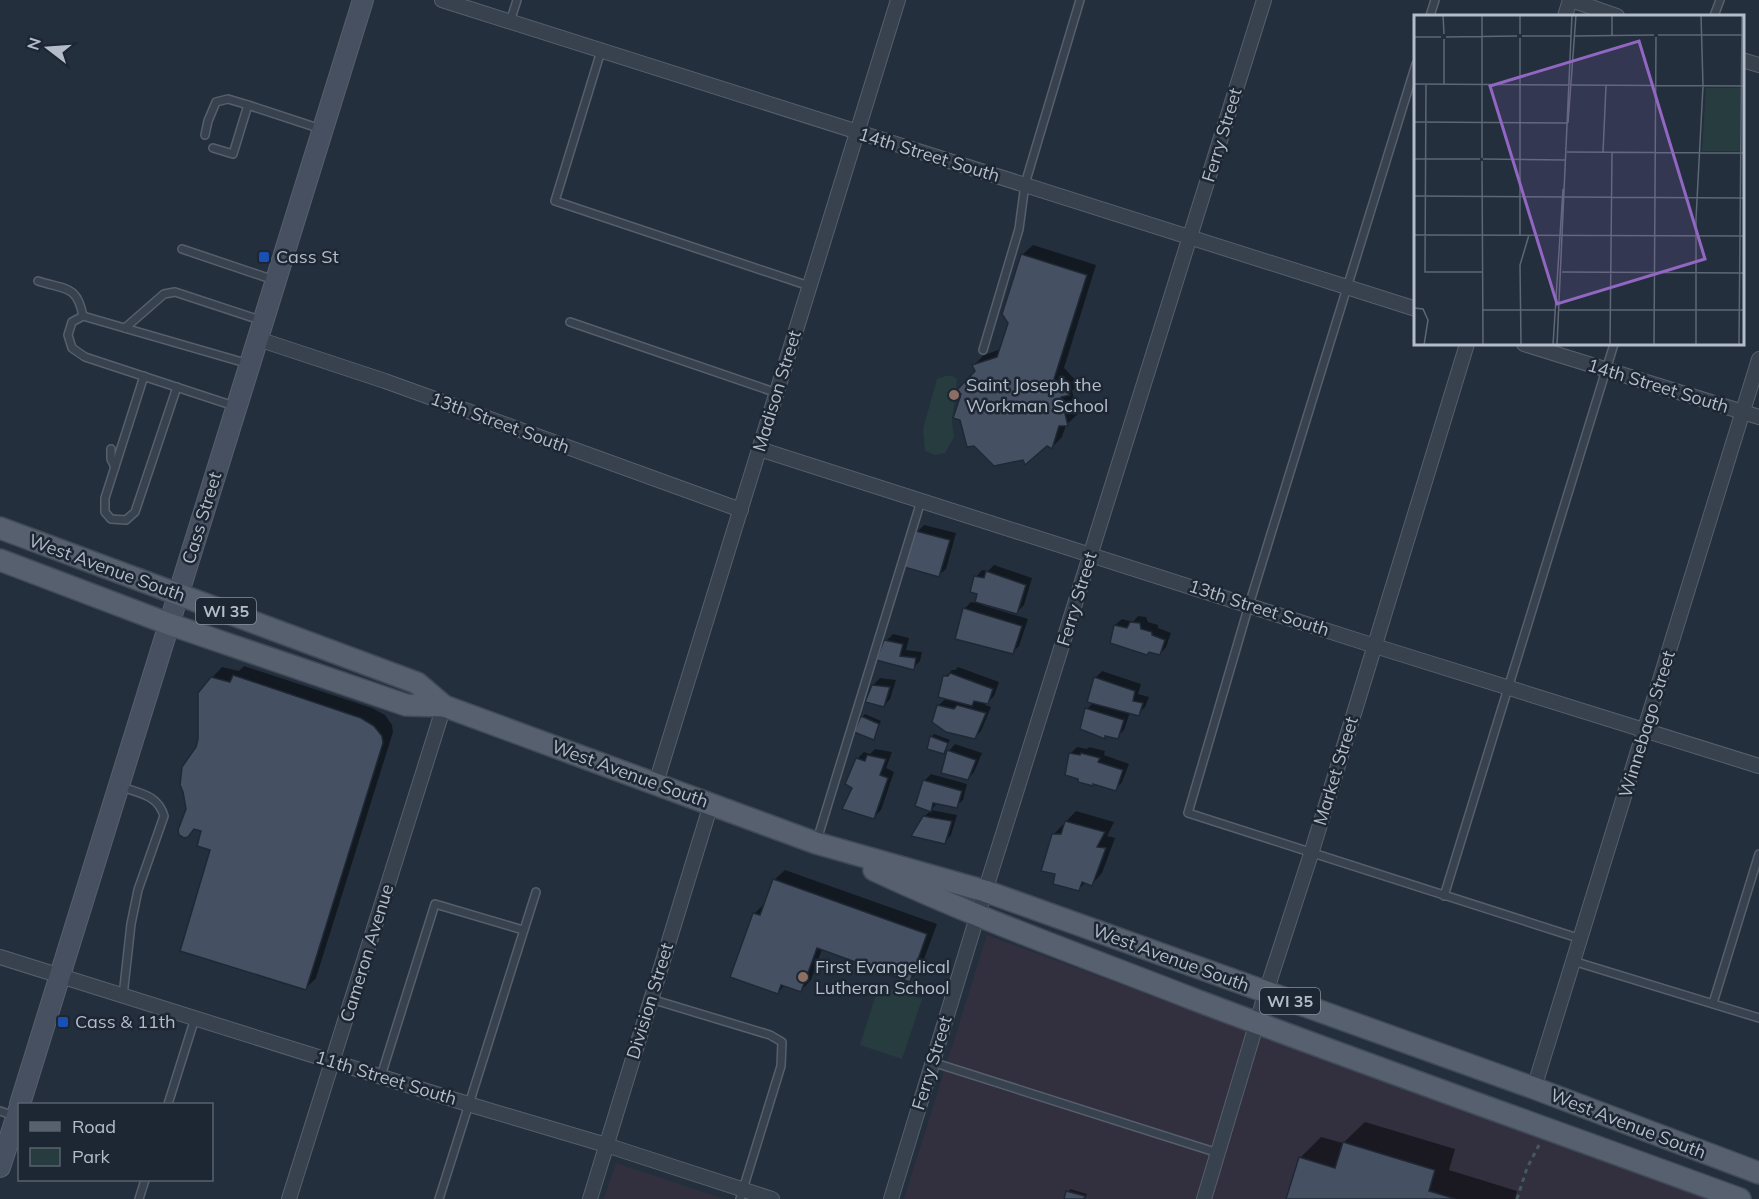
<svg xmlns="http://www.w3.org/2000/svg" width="1759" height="1199" font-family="Mulish,sans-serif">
<rect width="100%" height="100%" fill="#242f3e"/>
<g fill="#32303f">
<path d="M987,935L1706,1199H904Z"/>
<path d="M616,1163L724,1199H604Z"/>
</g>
<g fill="#263c3f">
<path d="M946,376H953L957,379L952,422L954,437L945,453L935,455L925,451L923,429L937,379Z"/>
<path d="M879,985L922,999L902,1059L860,1045Z"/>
</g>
<g fill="#0007">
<path d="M1033,245L1096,265L1064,368L1079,384L1072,391L1078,414L1066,425L1062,437L1052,447L977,371L974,365L984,355L1001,349L1010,323L1022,255Z"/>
<path d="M924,525L956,533L946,569L939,575L917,532Z"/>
<path d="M994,565L1032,578L1024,605L1017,612L983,602L982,605L1028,619L1019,646L1012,653L964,609L971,602L976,603L979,593L976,577L982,570L988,571Z"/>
<path d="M1138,616L1146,617L1148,622L1158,625V628L1171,633L1166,647L1160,654L1115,625L1122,619L1133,622Z"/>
<path d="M893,634L909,638L906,650L922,652L920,661L913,668L878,659L886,641Z"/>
<path d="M244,666L372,708L385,715L392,725L393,732L316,978L306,988L212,849L203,830L195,828L187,836V809L212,678L222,667L239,671Z"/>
<path d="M958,667L999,682L994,696L985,705L991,707L981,731L974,738L938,706L946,698L945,677L952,670H955Z"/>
<path d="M1102,671L1141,684L1138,694L1149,697L1145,707L1138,714L1130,712L1124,730L1117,737L1106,735L1104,737L1087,709L1094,702L1095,678Z"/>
<path d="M880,678L896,680L890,699L884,706L873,685Z"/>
<path d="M865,714L881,721L874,738L862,717Z"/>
<path d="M934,734L950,740L944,752L931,737Z"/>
<path d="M955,744L982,753L974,772L968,779L949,751Z"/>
<path d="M1077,747L1087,749L1089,747L1105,751L1104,755L1129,764L1122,782L1116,789L1094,783L1093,784L1070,754Z"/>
<path d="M875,749L892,752L886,768L894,772L881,810L874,817L854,787L857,759L864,752L870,754Z"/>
<path d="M931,774L967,784L963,800L956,806L938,802L931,810L957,815L951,835L945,842L924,817L931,810L924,781Z"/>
<path d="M1076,811L1114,822L1107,836L1115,838L1102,873L1092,884L1086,882L1079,889L1057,873L1053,835Z"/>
<path d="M785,870L937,924L920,970L910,980L822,949L811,980L800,991L785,985L778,993L754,914L765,903L774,880Z"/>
<path d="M1365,1122L1455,1149L1449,1170L1517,1191L1515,1199H1288L1300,1158L1321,1137L1343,1143Z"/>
<path d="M1070,1189L1087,1194L1085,1199H1065Z"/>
</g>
<g fill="#455162" stroke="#1f2835" stroke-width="1.5">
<path d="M1021,254L1087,275L1054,379L1070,395L1061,397L1068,426H1059L1052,449L1047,446L1025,465L1023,460L994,466L974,446L967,447L960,420L953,418L961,394L956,391L975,371L972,365L997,357L1008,323L1002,314Z"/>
<path d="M916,531L950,540L939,577L904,567Z"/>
<path d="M986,571L1026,585L1017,614L975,602L977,594L970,592L974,576L984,578Z"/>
<path d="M963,608L1022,626L1013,654L955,639Z"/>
<path d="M1130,622L1140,623L1141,629L1152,632V635L1165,640L1160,655L1149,652L1147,655L1110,643L1114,625L1127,628Z"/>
<path d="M884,640L903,644L900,656L916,658L914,670L876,660Z"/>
<path d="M950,673L993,689L988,704L974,701L972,706L938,697L943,676H948Z"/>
<path d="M233,675L361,718L374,726L382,736L383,743L306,990L180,951L210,850L197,846L201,831L194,829L188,837L184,838L179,835L178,830L186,809L183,792L180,785L182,767L196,747L198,739V693L211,677L230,682Z"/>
<path d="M1094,677L1135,691L1133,701L1143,703L1139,716L1087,702Z"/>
<path d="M872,685L890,687L884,707L865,702Z"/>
<path d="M937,705L954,709L957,705L986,713L975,739L946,732L932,722Z"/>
<path d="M1085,708L1124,720L1118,739L1105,736V739L1080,729Z"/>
<path d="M861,716L879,724L874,740L854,732Z"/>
<path d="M930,736L948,743L944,754L927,749Z"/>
<path d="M947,750L976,760L968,780L941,773Z"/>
<path d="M1069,753L1080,755L1081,753L1100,758L1098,762L1123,770L1116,791L1093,784V786L1078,782V779L1065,775Z"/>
<path d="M867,755L886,759L880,775L888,778L874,819L842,809L852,788L845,784L856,758L865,761Z"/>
<path d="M923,780L962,791L957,808L933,803L931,812L915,806Z"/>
<path d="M923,816L952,821L945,844L911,836Z"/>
<path d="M1065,821L1105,832L1097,847L1106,848L1092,886L1082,882L1079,891L1053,884L1055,874L1041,871L1052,834H1061Z"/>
<path d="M773,879L927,934L910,982L817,948L801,992L781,985L778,994L730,977L753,913L760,915Z"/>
<path d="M1343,1142L1435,1170L1429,1191L1456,1199H1286L1299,1157L1335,1168Z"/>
<path d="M1066,1191L1085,1196L1084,1199H1064Z"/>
</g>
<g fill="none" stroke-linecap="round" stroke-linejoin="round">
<defs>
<g id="lane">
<path d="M1430,16L1435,0"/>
<path d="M1714,16L1720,0"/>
<path d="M510,22L517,0"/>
<path d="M601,51L555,201L809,286"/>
<path d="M1416,64L1249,605L1188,813L1581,939"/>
<path d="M205,135L208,121L216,102L228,99L248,105"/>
<path d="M213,148L233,154L248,105L321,129"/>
<path d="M182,249L274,280"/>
<path d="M38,281C66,290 77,285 83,316"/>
<path d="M570,322L777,393"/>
<path d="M125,328L164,294L175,292L260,320"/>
<path d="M983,350L1019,229L1025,184L1080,0"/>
<path d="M144,376L105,498V512L111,519L126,520L135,512L177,387"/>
<path d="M234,406L85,357L72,348L68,335L72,322L83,316L249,364"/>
<path d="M111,449V459L115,467"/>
<path d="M122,787C141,794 158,795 164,816L138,890L131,924L123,996"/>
<path d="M817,840L921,501"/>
<path d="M1444,896L1614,344"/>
<path d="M1573,961L1759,1018"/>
<path d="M651,999L770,1035L782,1042L781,1066L740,1199"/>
<path d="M1713,1003L1759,854"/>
<path d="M932,1062L1218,1153"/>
<path d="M381,1076L435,904L523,930"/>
<path d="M168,1104L195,1018"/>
<path d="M0,1111L14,1116"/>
<path d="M139,1199L145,1180"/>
<path d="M439,1199L536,892"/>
</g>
<g id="street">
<path d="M442,0L1416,309"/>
<path d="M1571,0L1617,16"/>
<path d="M1565,16L1570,0"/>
<path d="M1742,60L1759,65"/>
<path d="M258,339L385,381L741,510"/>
<path d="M1524,344L1759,417"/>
<path d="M759,449L1375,646L1759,766"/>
<path d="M656,783L898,0"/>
<path d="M0,957L468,1104L606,1145L772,1199"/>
<path d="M1534,1088L1759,359"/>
<path d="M289,1199L444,706"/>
<path d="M590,1199L711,804"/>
<path d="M891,1199L977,917L1264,0"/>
<path d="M1204,1199L1266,992L1311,854L1467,344"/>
</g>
<g id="secondary">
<path d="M20,1104L363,0"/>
<path d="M0,1167L20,1106"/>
</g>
<g id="primary">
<path d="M0,528L417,683L444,706"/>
<path d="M0,560L169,624L406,705L444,706L816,843L985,891L1534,1088L1759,1173"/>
<path d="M874,870C978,919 1086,957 1193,999C1375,1068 1558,1132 1740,1199"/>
</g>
</defs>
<use href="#lane" stroke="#565f6c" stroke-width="10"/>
<use href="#street" stroke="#565f6c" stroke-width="16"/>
<use href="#secondary" stroke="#565f6c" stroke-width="22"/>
<use href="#primary" stroke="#414a57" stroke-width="24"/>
<path stroke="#44595c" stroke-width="3" stroke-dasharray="4.5 4.5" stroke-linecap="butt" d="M1517,1199L1527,1168L1539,1145"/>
<use href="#lane" stroke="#38414e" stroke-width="7"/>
<use href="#street" stroke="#38414e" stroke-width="14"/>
<use href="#secondary" stroke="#465061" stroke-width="20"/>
<use href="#primary" stroke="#56606e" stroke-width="21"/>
</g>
<g fill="#1a4fb4" stroke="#1d2633" stroke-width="2">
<rect x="258" y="251" width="12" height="12" rx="3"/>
<rect x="57" y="1016" width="12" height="12" rx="3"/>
</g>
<g fill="#8d6e63" stroke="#1d2633" stroke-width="2">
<circle cx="954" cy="395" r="6"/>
<circle cx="803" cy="977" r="6"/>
</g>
<g text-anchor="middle" stroke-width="5" stroke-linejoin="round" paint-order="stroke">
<g fill="#1d2633" stroke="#878f9c" stroke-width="1.5">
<rect x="196" y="598" width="60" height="26" rx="4.5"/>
<rect x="1260" y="988" width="60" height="26" rx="4.5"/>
</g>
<g font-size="16" font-weight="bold" fill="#b4bcc9">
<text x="226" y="617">WI 35</text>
<text x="1290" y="1007">WI 35</text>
</g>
<g font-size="18" fill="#b4bcc9" stroke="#1d2633">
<text transform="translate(1222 135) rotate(-73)" y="6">Ferry Street</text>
<text transform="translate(929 155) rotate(17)" y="6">14th Street South</text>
<text transform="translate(1658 386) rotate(17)" y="6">14th Street South</text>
<text transform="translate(777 391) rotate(-73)" y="6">Madison Street</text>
<text transform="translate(500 423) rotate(20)" y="6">13th Street South</text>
<text transform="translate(202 518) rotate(-73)" y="6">Cass Street</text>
<text transform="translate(107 568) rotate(20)" y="6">West Avenue South</text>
<text transform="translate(1077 599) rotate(-73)" y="6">Ferry Street</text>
<text transform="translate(1259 608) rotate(18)" y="6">13th Street South</text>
<text transform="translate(1647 724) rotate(-73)" y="6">Winnebago Street</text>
<text transform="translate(1336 771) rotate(-73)" y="6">Market Street</text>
<text transform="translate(630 774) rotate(20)" y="6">West Avenue South</text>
<text transform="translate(367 953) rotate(-73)" y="6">Cameron Avenue</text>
<text transform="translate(1171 958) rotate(20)" y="6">West Avenue South</text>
<text transform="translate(650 1001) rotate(-73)" y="6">Division Street</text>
<text transform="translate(932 1063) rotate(-73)" y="6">Ferry Street</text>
<text transform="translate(386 1078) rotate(17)" y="6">11th Street South</text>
<text transform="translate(1628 1124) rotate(21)" y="6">West Avenue South</text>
</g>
<g font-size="18" fill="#b4bcc9" stroke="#1d2633" text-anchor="start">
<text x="276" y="263">Cass St</text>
<text x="966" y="391">Saint Joseph the<tspan x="966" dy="21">Workman School</tspan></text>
<text x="815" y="973">First Evangelical<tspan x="815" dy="21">Lutheran School</tspan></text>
<text x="75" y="1028">Cass &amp; 11th</text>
</g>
</g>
<g transform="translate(1414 15)">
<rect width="330" height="330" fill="#242f3e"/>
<path d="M292,73H326V136H288Z" fill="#263c3f"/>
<path fill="none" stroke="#5e6776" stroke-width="1.5" d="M29,0L30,19M68,0V143M106,0V19M244,20H329M108,21H157M161,21L240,20M198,21V0M0,22H27M32,22L103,21M106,23V220M30,24V70M0,69L330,71M12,70L11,257H69M0,107L154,108M154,108L162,0M153,137L330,138M189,137L192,71M0,144H66M69,144L151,145M68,146L69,330M0,181L330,183M0,220L330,221M148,257L330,258M0,293L9,294L14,305L10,330M68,295H142M145,295H330M107,330L106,250L115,220M139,330L149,174M143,330L158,0M196,330L198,137M240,330L242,22M282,330V204L289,71L287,0M325,330L328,0"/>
<path fill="#9266c3" fill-opacity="0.15" stroke="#9266c3" stroke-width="3" d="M225,26L291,244L143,289L76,71Z"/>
<rect width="330" height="330" fill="none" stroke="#b4bcc9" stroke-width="3"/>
</g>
<rect x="18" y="1103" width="195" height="78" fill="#1d2633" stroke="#59626f" stroke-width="1.5"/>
<rect x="30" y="1122" width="30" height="9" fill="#56606e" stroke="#59626f" stroke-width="1.5"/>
<text x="72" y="1133" font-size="18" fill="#b4bcc9">Road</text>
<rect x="30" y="1148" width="30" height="18" fill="#263c3f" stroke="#59626f" stroke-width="1.5"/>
<text x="72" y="1163" font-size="18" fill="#b4bcc9">Park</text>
<g transform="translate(48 48) rotate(287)" stroke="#1d2633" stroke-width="4.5" paint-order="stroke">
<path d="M0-4.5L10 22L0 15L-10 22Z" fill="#b4bcc9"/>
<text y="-9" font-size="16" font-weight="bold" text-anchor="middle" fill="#b4bcc9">N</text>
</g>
</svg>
